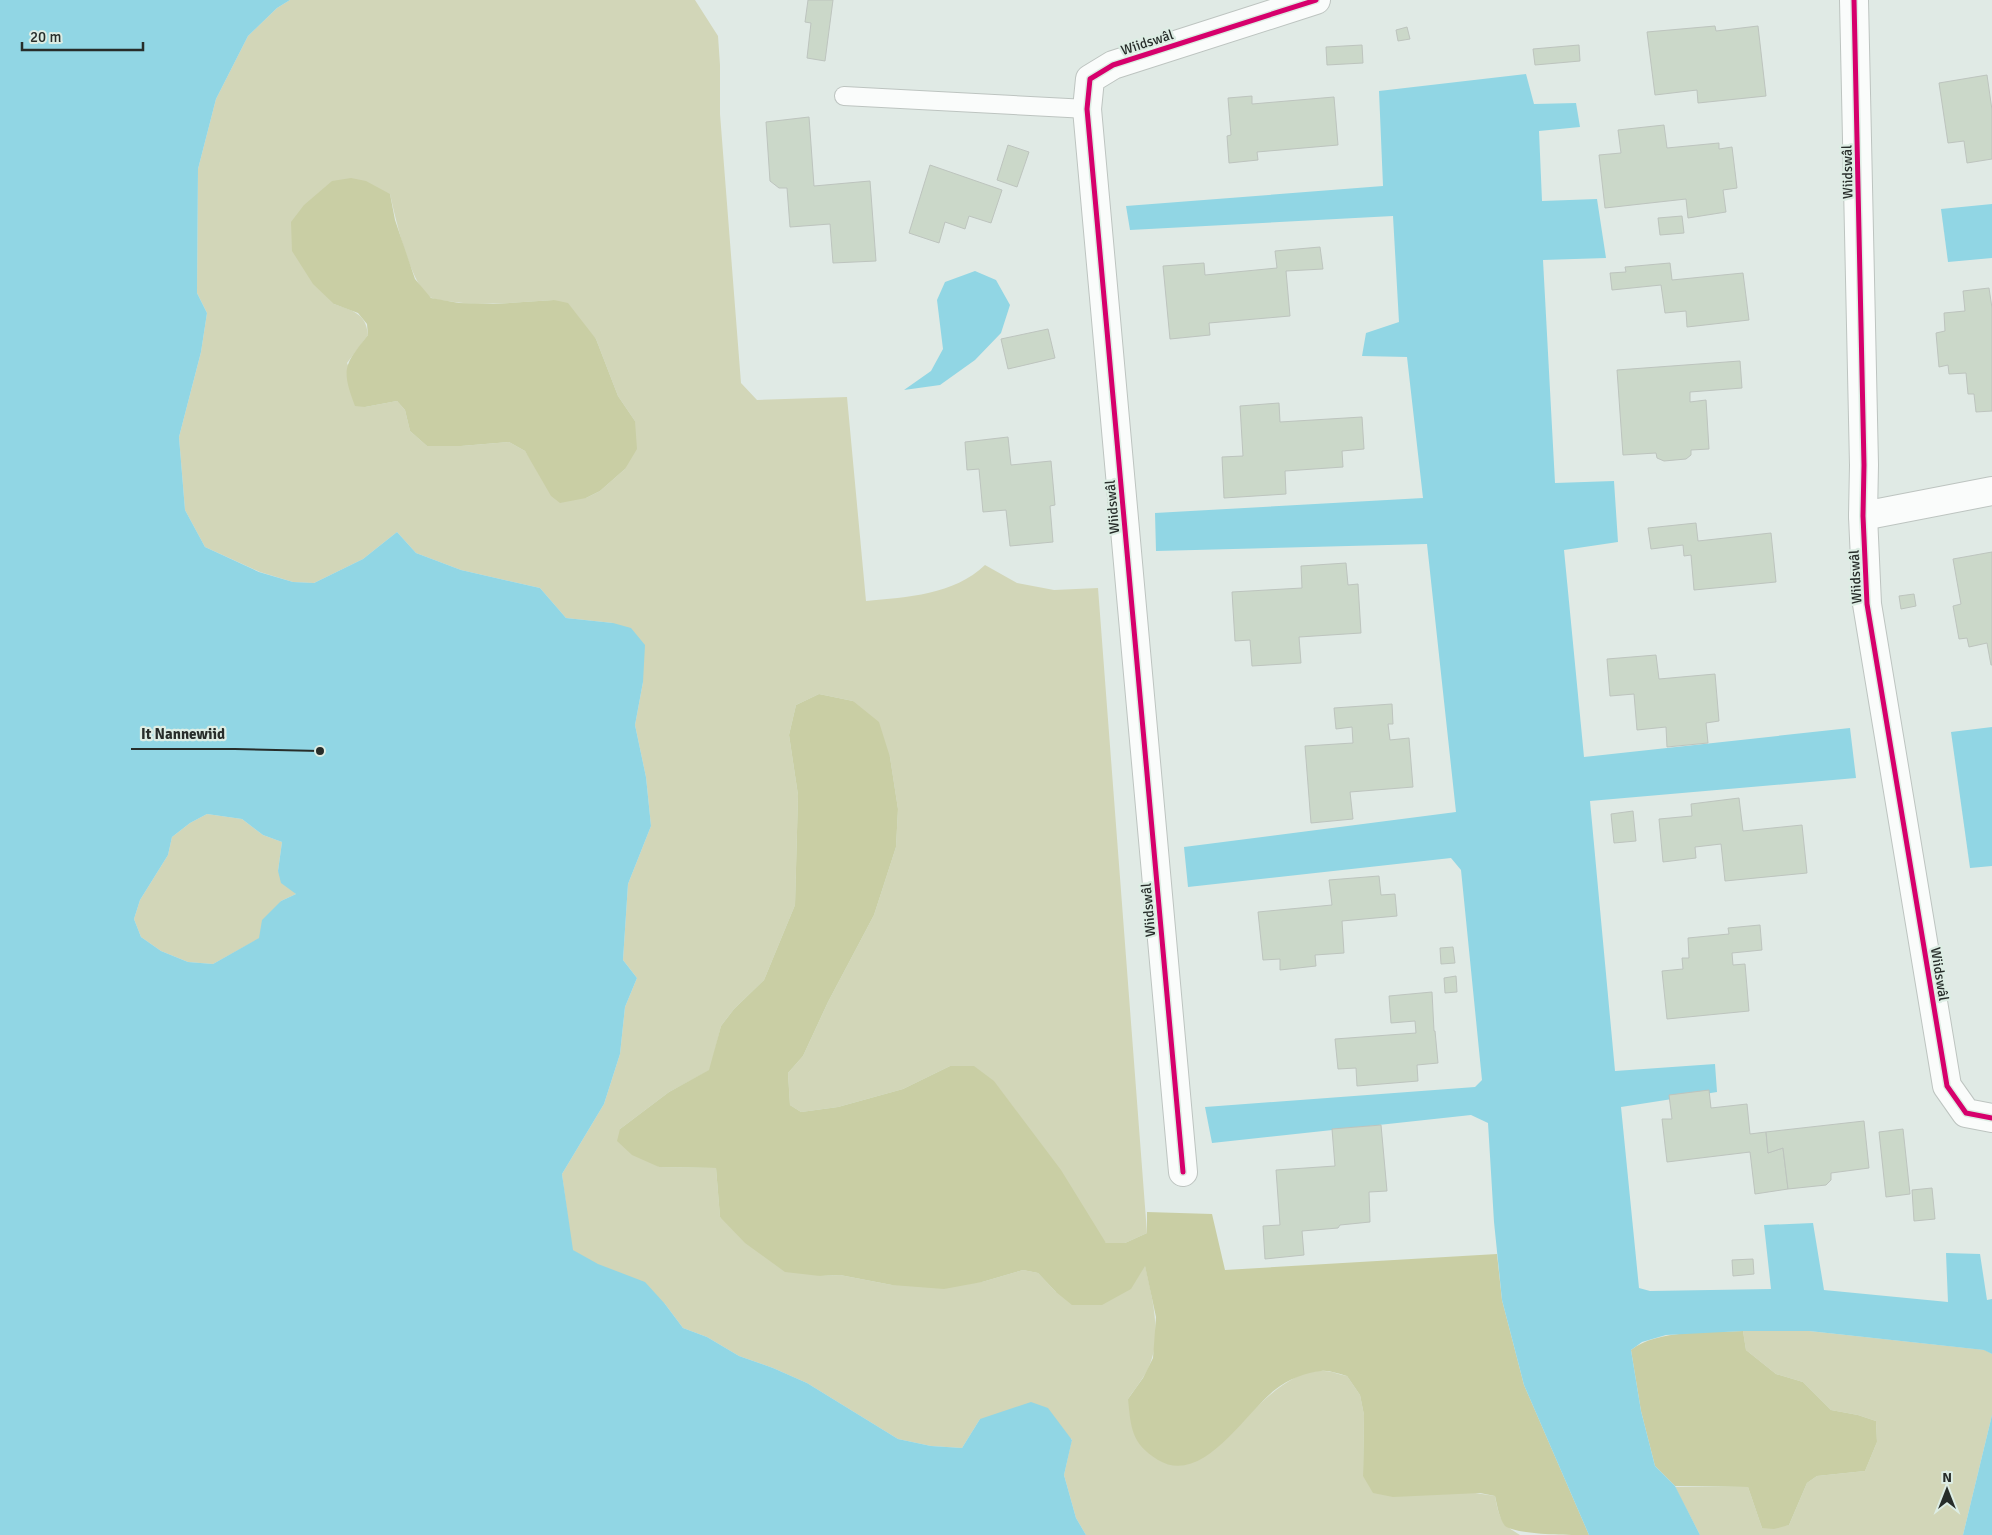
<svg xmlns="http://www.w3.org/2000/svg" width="1992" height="1535" font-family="Signika,sans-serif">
<rect width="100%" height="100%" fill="#e0eae5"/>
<g fill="#d2d6b8" fill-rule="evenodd">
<path d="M290,0H695L718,36L720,65V114L741,383L757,400L847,397L866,601C907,597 954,595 985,565L1017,583L1054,590L1098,588L1147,1233L1125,1243H1106L950,1066L903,1089L838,1107L801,1112L790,1105L788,1073L803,1056L828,1002L874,915L896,847L898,809L890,757L853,701L819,694L796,705L789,735L798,795L795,905L764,980L734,1009L721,1026L710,1070L669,1092L620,1129L659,1167L716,1168L720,1217L820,1276L840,1275L892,1285L982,1282L1023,1270L1038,1273L1056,1292L1145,1265C1151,1294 1161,1329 1152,1358C1148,1373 1137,1386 1128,1399L1229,1435C1251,1413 1290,1367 1324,1371C1332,1371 1340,1375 1347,1376L1360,1395L1364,1415L1363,1476L1495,1496C1499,1518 1501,1524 1520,1535H1086L1076,1518L1064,1475L1072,1439L980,1419L962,1448L931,1446L898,1439L807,1383L773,1368L739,1356L707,1337L683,1328L665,1304L572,1250L562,1174L604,1104L620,1054L625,1007L637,978L623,960L628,884L651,826L646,777L635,725L643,682L613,623L566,618L540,588L461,570L416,553L397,532L363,559L314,583L293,582L260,572L205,547L185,510L179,437L201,352L207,313L197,293L198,169L216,99L248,36L277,8ZM390,194C395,216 411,289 432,298C436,300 442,300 447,301C482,307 518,302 554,300L596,339L618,396L635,421L625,469L600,491L586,498L539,472L525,451L509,442L461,446H427L410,431L405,410L397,401L365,407L347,363L368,335C366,313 353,311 334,304Z"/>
<path d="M207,814L242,819L263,835L282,842L278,871L296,894L281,901L260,938L213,964L188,962L161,951L141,937L134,919L140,900L168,855L172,837L190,823Z"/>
<path d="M1743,1331H1809L1985,1350L1992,1354V1415L1963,1535H1700L1675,1487H1748L1762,1528L1789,1525L1807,1483L1817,1476L1865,1471L1877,1442L1876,1421L1858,1415L1831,1410L1803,1382L1776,1374L1746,1350Z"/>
</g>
<g fill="#c9cea4">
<path d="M351,178L366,181L390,194L395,220L415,279L431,298L459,303L493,304L554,300L568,303L596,339L618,396L635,421L637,449L625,469L600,491L586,498L560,503L551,496L525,451L509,442L461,446H427L410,431L405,410L397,401L365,407L355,406C341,369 344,365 368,335L367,324L358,313L334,304L313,284L292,251L291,222L304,205L332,181Z"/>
<path d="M819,694L853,701L879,722L890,757L898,809L896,847L874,915L828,1002L803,1056L788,1073L790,1105L801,1112L838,1107L903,1089L950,1066H974L994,1081L1061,1170L1106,1243H1125L1147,1233V1212L1212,1214L1225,1270L1497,1254L1502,1300L1524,1385L1589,1535C1569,1535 1518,1535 1505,1526C1499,1518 1497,1505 1495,1496L1480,1493L1393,1497L1373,1493L1363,1476L1364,1415L1360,1395L1347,1376C1339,1374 1329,1370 1321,1371C1307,1372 1287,1380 1276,1389C1245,1412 1203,1487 1158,1460C1131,1443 1131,1428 1128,1399L1143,1378L1153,1358L1156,1317L1145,1266L1131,1289L1102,1305H1072L1056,1292L1038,1273L1023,1270L982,1282L944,1289L892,1285L840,1275L820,1276L785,1272L745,1243L720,1217L716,1168L659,1167L632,1155L617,1141L620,1129L669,1092L709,1070L721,1026L734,1009L764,980L795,905L798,795L789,735L796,705Z"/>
<path d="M1743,1331L1746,1350L1776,1374L1803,1382L1831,1410L1858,1415L1876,1421L1877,1442L1865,1471L1817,1476L1807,1483L1789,1525L1774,1529L1762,1528L1748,1487L1675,1486L1655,1466L1641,1411L1631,1350C1658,1329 1709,1333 1743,1331Z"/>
</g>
<g fill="#91d6e4" fill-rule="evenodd">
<path d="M0,0H290L277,8L248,36L216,99L198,169L197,293L207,313L201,352L179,437L185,510L205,547L259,572L293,582L314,583L363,559L397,532L416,553L461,570L540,588L566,618L613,623L631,628L645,645L643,682L635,725L646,777L651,826L628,884L623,960L637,978L625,1007L620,1054L604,1104L562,1174L573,1250L598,1264L645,1282L665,1304L683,1328L707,1337L739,1356L773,1368L807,1383L898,1439L931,1446L962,1448L980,1419L1031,1402L1048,1408L1072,1440L1064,1475L1076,1518L1086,1535H0ZM207,814L242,819L263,835L282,842L278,871L281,883L296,894L281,901L262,920L259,938L213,964L188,962L161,951L141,937L134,919L140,900L168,855L172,837L190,823Z"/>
<path d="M1526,74L1534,104L1576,103L1580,127L1539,131L1542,201L1597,199L1606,258L1543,260L1555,483L1614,481L1618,542L1564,550L1584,757L1850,728L1856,778L1590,801L1615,1071L1715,1064L1717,1092L1621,1107L1639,1288L1650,1291L1771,1289L1764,1225L1813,1223L1824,1290L1948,1302L1946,1253L1980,1254L1987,1300L1992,1299V1354L1984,1350L1809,1331H1743L1666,1335L1642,1342L1631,1350L1641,1411L1655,1466L1675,1486L1700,1535H1589L1524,1385L1502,1300L1494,1222L1488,1123L1471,1115L1212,1143L1205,1107L1475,1087L1482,1080L1461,870L1451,858L1188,887L1184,847L1456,812L1427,544L1156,551L1155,513L1423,498L1407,357L1362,356L1366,333L1399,322L1393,216L1130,230L1126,206L1383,186L1379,91Z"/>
<path d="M1992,204V258L1948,262L1941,209Z"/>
<path d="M975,271L996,280L1010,305L1001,333L975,360L940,385L904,390L931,371L943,349L937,300L945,282Z"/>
<path d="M1992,727V866L1970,868L1951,732Z"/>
<path d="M1992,1415V1535H1963Z"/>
</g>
<g fill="#cbd8c9" stroke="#bdc4be">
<path d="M808,0H833L825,61L807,58L811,23L805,22Z"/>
<path d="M1715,26L1716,31L1758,26L1766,96L1698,103L1697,90L1655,95L1647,32Z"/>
<path d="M1407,27L1410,39L1398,41L1396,30Z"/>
<path d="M1362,45L1363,63L1327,65L1326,47Z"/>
<path d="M1579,45L1580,61L1535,65L1533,49Z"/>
<path d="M1987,75L1992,110V159L1967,163L1964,141L1948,143L1939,83Z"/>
<path d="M1252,96V104L1334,97L1338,145L1257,152L1258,160L1229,163L1227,136L1231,135L1228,98Z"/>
<path d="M809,117L814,186L870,181L876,261L833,263L830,224L790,227L787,188H779L770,181L766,122Z"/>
<path d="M1664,125L1667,148L1719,143V149L1732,147L1737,188L1723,190L1726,212L1688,218L1686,199L1605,208L1599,155L1621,153L1618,130Z"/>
<path d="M1008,145L1029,152L1017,187L997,180Z"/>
<path d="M930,165L1002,190L991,223L969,216L965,229L945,222L939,243L909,233Z"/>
<path d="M1682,216L1684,233L1660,235L1658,218Z"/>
<path d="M1320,247L1323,269L1286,271L1290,316L1209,323L1210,335L1170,339L1163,266L1204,263L1205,275L1277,268L1275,251Z"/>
<path d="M1670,263L1672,280L1743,273L1749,320L1687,327L1686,311L1665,313L1661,285L1612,290L1610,273L1626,272L1625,267Z"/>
<path d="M1989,288L1992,308V411L1976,412L1974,394H1968L1966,373L1949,374L1948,365L1939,367L1936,333L1945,331L1944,313L1965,311L1963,291Z"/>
<path d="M1048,329L1055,358L1008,369L1001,339Z"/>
<path d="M1740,361L1742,388L1690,392V402L1706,400L1709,449L1691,450V455L1686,459L1664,461L1657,458L1656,453L1623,455L1617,370Z"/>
<path d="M1279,403L1280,422L1362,417L1364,449L1342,451L1343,467L1285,471L1286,494L1224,498L1222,457L1243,456L1240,406Z"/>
<path d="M1008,437L1011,465L1051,461L1055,505L1050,506L1053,542L1010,546L1006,510L983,512L979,469L967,470L965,442Z"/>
<path d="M1696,523L1698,541L1771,533L1776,582L1694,590L1691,555L1684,556L1683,545L1651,549L1648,528Z"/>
<path d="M1992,552V665H1991L1987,643L1969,647L1967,638L1959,639L1953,606L1961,604L1953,559Z"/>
<path d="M1346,563L1348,585L1358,584L1361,633L1299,637L1301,663L1252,666L1250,640L1235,641L1232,592L1302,588L1301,566Z"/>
<path d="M1914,594L1916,606L1901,609L1899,596Z"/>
<path d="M1656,655L1659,679L1715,674L1719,721L1706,723L1708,743L1667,747L1666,727L1637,730L1634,694L1610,696L1607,659Z"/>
<path d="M1392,704L1393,724H1388L1390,740L1409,738L1413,787L1350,792L1353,819L1311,823L1305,746L1353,743L1352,727L1336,729L1334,708Z"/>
<path d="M1739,798L1743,831L1802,825L1807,873L1725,881L1721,844L1695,847L1696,858L1663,862L1659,819L1692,816L1691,804Z"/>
<path d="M1633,811L1636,841L1614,843L1611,814Z"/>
<path d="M1379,876L1381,895L1395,894L1397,916L1342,921L1344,953L1315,955L1316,966L1280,970V959L1263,960L1258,912L1332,905L1329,880Z"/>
<path d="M1760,925L1762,950L1732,953L1733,965L1745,964L1749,1011L1667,1019L1662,971L1683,969L1682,958H1689L1688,938L1729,934L1728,928Z"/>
<path d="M1453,947L1455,963L1441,964L1440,948Z"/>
<path d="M1456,976L1457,992L1445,993L1444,978Z"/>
<path d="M1432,992L1434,1031H1435L1438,1063L1417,1065L1418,1081L1357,1086L1356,1068L1338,1069L1335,1039L1416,1033L1415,1021L1391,1023L1389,996Z"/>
<path d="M1709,1090L1711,1108L1747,1104L1750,1134L1766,1132L1768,1153L1783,1148L1788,1189L1755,1194L1750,1152L1667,1162L1662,1119H1672L1669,1095Z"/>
<path d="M1864,1121L1869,1168L1831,1173V1180L1826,1185L1788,1189L1783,1148L1768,1153L1766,1132Z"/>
<path d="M1381,1125L1387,1191L1369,1192L1370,1222L1340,1225L1338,1228L1302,1231L1304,1255L1265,1259L1263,1226L1280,1225L1276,1170L1335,1166L1332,1129Z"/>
<path d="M1903,1129L1910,1194L1886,1197L1879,1132Z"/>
<path d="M1932,1188L1935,1219L1914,1221L1912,1190Z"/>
<path d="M1753,1259L1754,1274L1733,1276L1732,1260Z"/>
</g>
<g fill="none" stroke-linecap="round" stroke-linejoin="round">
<defs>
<path id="lane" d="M844,96L1087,109"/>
<g id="street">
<path d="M1854,0L1864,465L1863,516L1867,604L1947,1086L1966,1113L1992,1118"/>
<path d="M1863,516L1992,491"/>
<path d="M1183,1172L1087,109L1090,79L1113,65L1316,0"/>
</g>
</defs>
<use href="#lane" stroke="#bdc4c0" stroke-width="20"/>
<use href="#street" stroke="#bdc4c0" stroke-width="30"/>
<use href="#lane" stroke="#fafcfb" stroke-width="18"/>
<use href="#street" stroke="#fafcfb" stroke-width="28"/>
<defs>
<g id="cycleway">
<path d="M1854,0L1864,465L1863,516L1867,604L1947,1086L1966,1113L1992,1118"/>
<path d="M1183,1172L1087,109L1090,79L1113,65L1316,0"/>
</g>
</defs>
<use href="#cycleway" stroke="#ddede4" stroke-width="8"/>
<use href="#cycleway" stroke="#d6006c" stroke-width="5"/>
</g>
<g text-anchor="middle" stroke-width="4.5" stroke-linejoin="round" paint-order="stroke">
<g font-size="14" fill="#272d2a" stroke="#ddede4">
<text transform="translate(1147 42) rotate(-18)" y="5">Wiidswâl</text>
<text transform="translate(1847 172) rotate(-91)" y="5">Wiidswâl</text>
<text transform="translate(1112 507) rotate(-95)" y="5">Wiidswâl</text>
<text transform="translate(1855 577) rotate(-93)" y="5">Wiidswâl</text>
<text transform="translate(1148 910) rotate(-95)" y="5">Wiidswâl</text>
<text transform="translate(1940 974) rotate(81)" y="5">Wiidswâl</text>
</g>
</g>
<path fill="none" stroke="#272d2a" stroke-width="2" d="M320 751L235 749H131"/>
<circle fill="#272d2a" stroke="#ddede4" stroke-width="2" cx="320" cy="751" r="5"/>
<g font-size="15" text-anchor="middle" font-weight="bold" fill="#272d2a" stroke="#ddede4" stroke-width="4.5" stroke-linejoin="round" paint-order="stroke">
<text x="183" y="739">It Nannewiid</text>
</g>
<g transform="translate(1947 1490)" stroke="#ddede4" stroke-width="4" paint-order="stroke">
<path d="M0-4L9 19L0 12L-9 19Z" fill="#272d2a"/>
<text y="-8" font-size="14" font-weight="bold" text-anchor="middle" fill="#272d2a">N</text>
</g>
<path d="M22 42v8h121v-8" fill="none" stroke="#272d2a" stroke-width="2.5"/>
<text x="30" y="42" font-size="15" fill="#272d2a" stroke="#ddede4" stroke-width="4" paint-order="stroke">20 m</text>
</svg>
